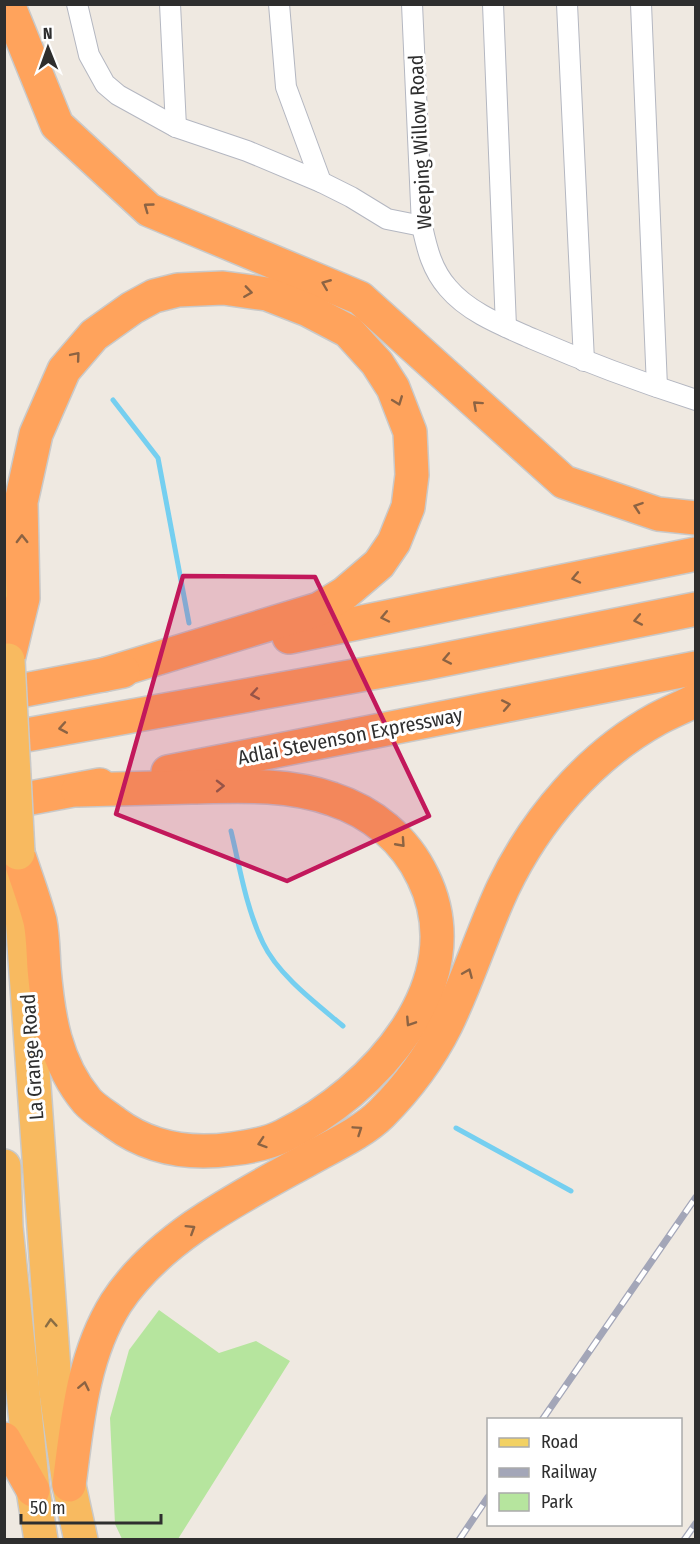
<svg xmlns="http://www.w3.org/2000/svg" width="700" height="1544" font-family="'Fira Sans Condensed',sans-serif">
<rect width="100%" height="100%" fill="#efe9e1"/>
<path fill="#b6e59e" d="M159,1310L219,1353L256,1341L290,1361L178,1539H122L115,1524L110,1418L129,1350Z"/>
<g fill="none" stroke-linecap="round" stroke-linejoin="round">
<g stroke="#75cff0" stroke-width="5">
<path d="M113,400L158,458L189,623"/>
<path d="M231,831C240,868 246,908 263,943C278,975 317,1004 343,1026"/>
<path d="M456,1128L571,1191"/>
</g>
<defs>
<g id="minor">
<path d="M77,4L89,55L105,84L118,95L176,127L247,151L321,182"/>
<path d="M170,4L176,127"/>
<path d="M279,4L286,87L321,182L351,197L387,219L422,226"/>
<path d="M412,4L422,226C427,249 432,270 448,288C469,313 504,326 533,339C586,362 640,382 696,400"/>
<path d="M493,4L506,327"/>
<path d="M567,4L584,361"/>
<path d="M641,4L657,387"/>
</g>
<path id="primary" d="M4,572L7,643"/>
<g id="trunk">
<path d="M19,873L55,1385L69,1485L81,1540"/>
<path d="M4,1166L6,1227L33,1490L41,1540"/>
</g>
<g id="motorway">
<path d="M8,4L57,125L149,210L360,298L564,482L658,514L696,518"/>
<path d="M289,637L696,554"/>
<path d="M8,660L23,598L21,502L36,434L64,370L94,335L132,308L154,296L178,290L223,288L267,294L308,310L348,331L377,363L393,388L410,432L412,475L408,507L394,542L379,564L345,593L319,609L103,675"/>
<path d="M4,694L123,671"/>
<path d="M4,739L427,663L696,609"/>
<path d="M168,772L696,668"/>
<path d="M4,803L100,785"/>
<path d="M18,853C25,875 34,898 40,921C43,936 43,953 44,968C48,1016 55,1063 87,1101C94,1109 106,1116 115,1123C150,1149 189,1155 232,1149C249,1147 267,1144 283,1136C373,1092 475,983 423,877C405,839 372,812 332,799C287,783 237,786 191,787C153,788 116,789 78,790"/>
<path d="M4,1439L33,1490"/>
<path d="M69,1485C77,1424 82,1357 116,1303C159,1237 242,1196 309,1159C332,1146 363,1132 381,1114C406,1089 430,1057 446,1025C468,980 482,933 503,888C536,819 590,756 657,719C670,712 683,707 696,700"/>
</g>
</defs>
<use href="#minor" stroke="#b4b7c1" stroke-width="22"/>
<use href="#primary" stroke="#c9c9c9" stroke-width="34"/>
<use href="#trunk" stroke="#c9c9c9" stroke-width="36"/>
<use href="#motorway" stroke="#c9c9c9" stroke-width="36"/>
<use href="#minor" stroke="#fff" stroke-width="20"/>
<use href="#primary" stroke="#f2d163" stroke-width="32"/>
<use href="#trunk" stroke="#f8ba60" stroke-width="33"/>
<use href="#motorway" stroke="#ffa35c" stroke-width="33"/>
<defs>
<g id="rail">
<path d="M542,1420L696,1197"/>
<path d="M459,1540L488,1497"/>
<path d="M684,1540L696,1523"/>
</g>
</defs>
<use href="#rail" stroke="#a3a6b8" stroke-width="7"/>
<use href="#rail" stroke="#fff" stroke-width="4.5" stroke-dasharray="14" stroke-linecap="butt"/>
<defs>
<path id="trunk-bridge" d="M8,660L18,853"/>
</defs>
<use href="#trunk-bridge" stroke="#c9c9c9" stroke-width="36" stroke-linecap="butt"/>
<use href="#trunk-bridge" stroke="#f8ba60" stroke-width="33"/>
</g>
<defs><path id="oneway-chevron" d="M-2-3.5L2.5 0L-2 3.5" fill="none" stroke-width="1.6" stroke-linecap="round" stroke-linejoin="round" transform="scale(1.5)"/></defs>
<g stroke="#8c6343">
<use href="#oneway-chevron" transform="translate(148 207) rotate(-144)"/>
<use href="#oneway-chevron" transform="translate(326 284) rotate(-158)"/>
<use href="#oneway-chevron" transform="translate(248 292) rotate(8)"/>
<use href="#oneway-chevron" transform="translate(76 356) rotate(-50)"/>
<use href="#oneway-chevron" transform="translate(398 401) rotate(69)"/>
<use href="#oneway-chevron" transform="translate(477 405) rotate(-138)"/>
<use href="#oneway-chevron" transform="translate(638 507) rotate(-161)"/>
<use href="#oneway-chevron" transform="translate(22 539) rotate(-91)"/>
<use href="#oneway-chevron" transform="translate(576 578) rotate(168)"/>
<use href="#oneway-chevron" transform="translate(385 617) rotate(168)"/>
<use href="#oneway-chevron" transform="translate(638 620) rotate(169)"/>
<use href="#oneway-chevron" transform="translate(447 659) rotate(169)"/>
<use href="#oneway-chevron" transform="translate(255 694) rotate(170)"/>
<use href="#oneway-chevron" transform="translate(506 705) rotate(-11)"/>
<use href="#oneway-chevron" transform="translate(63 728) rotate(170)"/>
<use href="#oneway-chevron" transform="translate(220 786) rotate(-1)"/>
<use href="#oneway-chevron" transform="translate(401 843) rotate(48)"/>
<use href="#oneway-chevron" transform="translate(468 973) rotate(-67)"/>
<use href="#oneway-chevron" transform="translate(410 1022) rotate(123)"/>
<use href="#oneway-chevron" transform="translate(358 1130) rotate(-34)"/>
<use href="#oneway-chevron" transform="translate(262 1143) rotate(162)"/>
<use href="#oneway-chevron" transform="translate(191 1229) rotate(-32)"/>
<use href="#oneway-chevron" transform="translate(84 1386) rotate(-78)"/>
</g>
<use stroke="#896d44" href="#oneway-chevron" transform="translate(51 1323) rotate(-94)"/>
<path fill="#c2185b" fill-opacity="0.2" stroke="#c2185b" stroke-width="4.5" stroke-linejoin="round" d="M183,576L315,577L429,816L287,881L116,814Z"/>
<g text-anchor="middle" stroke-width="6" stroke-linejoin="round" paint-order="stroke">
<g font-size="20" fill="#2e2e2e" stroke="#fff">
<text transform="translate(420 142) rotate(-93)" y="7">Weeping Willow Road</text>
<text transform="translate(350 736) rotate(-11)" y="7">Adlai Stevenson Expressway</text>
<text transform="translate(32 1057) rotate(-94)" y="7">La Grange Road</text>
</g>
</g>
<rect width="700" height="1544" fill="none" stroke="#2e2e2e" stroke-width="12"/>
<rect x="487" y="1418" width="195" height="108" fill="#ffffff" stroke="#ababab" stroke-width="1.5"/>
<rect x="499" y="1438" width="30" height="9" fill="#f2d163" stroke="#ababab" stroke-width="1.5"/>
<text x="541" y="1448" font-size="18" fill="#2e2e2e">Road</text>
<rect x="499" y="1468" width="30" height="9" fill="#a3a6b8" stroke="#ababab" stroke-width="1.5"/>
<text x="541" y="1478" font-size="18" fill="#2e2e2e">Railway</text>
<rect x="499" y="1493" width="30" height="18" fill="#b6e59e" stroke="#ababab" stroke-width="1.5"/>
<text x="541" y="1508" font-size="18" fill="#2e2e2e">Park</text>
<g transform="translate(48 48) rotate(359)" stroke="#ffffff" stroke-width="4.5" paint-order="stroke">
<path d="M0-4.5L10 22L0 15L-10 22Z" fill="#2e2e2e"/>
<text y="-9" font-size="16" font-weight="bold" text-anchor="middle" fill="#2e2e2e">N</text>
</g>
<path d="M21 1514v9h140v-9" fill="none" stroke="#2e2e2e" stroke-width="3"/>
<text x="30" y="1514" font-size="18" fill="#2e2e2e" stroke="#ffffff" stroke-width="4.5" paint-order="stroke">50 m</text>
</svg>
